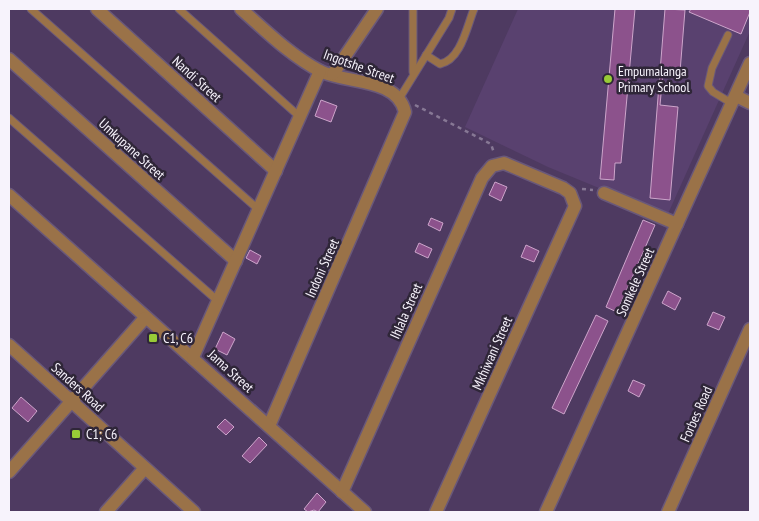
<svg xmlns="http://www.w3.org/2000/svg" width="759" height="521" font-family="'PT Sans Narrow',sans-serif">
<rect width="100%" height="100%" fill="#4e3a61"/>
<path fill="#59416f" d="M518,9H750V31L667,216L548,167L465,127Z"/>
<g fill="#8c528c" stroke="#cda5cb">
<path d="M615,9H635L621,163H615L614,180L600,179Z"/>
<path d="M665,9L685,10L680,72L677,71L676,74L663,73L660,105L678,107L670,200L650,198Z"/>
<path d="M691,9H750V12L741,34L689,12Z"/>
<path d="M321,100L337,106L331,122L315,116Z"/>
<path d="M495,182L507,187L501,201L489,195Z"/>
<path d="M431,218L443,223L440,231L428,225Z"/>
<path d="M643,220L655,225L617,312L606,307Z"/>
<path d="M419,243L432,249L428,258L415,252Z"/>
<path d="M526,245L539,251L534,262L521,257Z"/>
<path d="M250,250L261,256L257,264L246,258Z"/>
<path d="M668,291L681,298L675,310L662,303Z"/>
<path d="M713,312L725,317L719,330L707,325Z"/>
<path d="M596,315L608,321L564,414L552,408Z"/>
<path d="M223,332L235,339L227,355L215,349Z"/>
<path d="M633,380L645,385L639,397L628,391Z"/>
<path d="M21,397L37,411L28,422L12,408Z"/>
<path d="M225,419L234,427L226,435L217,427Z"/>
<path d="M259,437L267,445L250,463L242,456Z"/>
<path d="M317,493L326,502L318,512L314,510L308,512L304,509Z"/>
</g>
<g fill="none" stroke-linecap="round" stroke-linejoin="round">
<defs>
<g id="service">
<path d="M31,9L259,210"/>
<path d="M179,9L300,117"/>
<path d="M413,9V72"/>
<path d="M728,35L712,68L708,86L713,92L733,104"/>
<path d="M426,55L440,64C461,60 467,26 474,9"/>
<path d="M399,99L449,18L452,9"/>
<path d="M9,118L218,301"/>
</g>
<g id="minor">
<path d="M97,9L276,171"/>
<path d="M241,9C265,30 291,56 320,71C346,84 397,77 405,112L269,426"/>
<path d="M9,59L236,261"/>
<path d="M333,74L377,9"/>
<path d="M736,96L750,103"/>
<path d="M604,193L677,224"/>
<path d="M9,195L365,512"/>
<path d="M193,357L320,71"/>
<path d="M9,472L145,318"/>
<path d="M342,492L482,178L492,166L504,163L563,188L570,193L575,206L436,512"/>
<path d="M106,512L145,468"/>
<path d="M546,512L750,63"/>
</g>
<g id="tertiary">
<path d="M9,345L194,512"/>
<path d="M668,512L750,329"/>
</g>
</defs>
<use href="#service" stroke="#69587a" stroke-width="9"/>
<use href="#minor" stroke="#69587a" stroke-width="15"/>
<use href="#tertiary" stroke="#69587a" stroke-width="15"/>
<g stroke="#877895" stroke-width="2.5" stroke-dasharray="4 4" stroke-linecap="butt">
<path d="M415,105L491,144L494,153"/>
<path d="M582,189L593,190"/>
</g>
<use href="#service" stroke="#9a7248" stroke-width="7"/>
<use href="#minor" stroke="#9a7248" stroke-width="12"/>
<use href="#tertiary" stroke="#9a7248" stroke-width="12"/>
</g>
<g fill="#98cb37" stroke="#2f2638" stroke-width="2">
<circle cx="608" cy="79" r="5"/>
<rect x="148" y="333" width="10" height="10" rx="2.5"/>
<rect x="71" y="429" width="10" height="10" rx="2.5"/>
</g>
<g text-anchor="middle" stroke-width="5" stroke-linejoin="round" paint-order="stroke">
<g font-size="14" fill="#f7f3fc" stroke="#2f2638">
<text transform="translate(359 66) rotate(20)" y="5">Ingotshe Street</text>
<text transform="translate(197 79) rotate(42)" y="5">Nandi Street</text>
<text transform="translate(132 149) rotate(42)" y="5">Umkupane Street</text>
<text transform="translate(322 268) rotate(-66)" y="5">Indoni Street</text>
<text transform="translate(635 282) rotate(-66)" y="5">Somkele Street</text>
<text transform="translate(406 311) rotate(-66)" y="5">Ihlala Street</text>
<text transform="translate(492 353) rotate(-66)" y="5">Mkhiwani Street</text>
<text transform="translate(231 371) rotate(42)" y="5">Jama Street</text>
<text transform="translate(78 387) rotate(42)" y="5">Sanders Road</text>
<text transform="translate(696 414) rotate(-66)" y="5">Forbes Road</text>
</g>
<g font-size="14" fill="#f7f3fc" stroke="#2f2638" text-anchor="start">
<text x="618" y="76">Empumalanga<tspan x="618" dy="16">Primary School</tspan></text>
<text x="163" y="343">C1, C6</text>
<text x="86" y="439">C1; C6</text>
</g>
</g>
<rect width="759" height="521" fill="none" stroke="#f7f3fc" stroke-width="20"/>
</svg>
